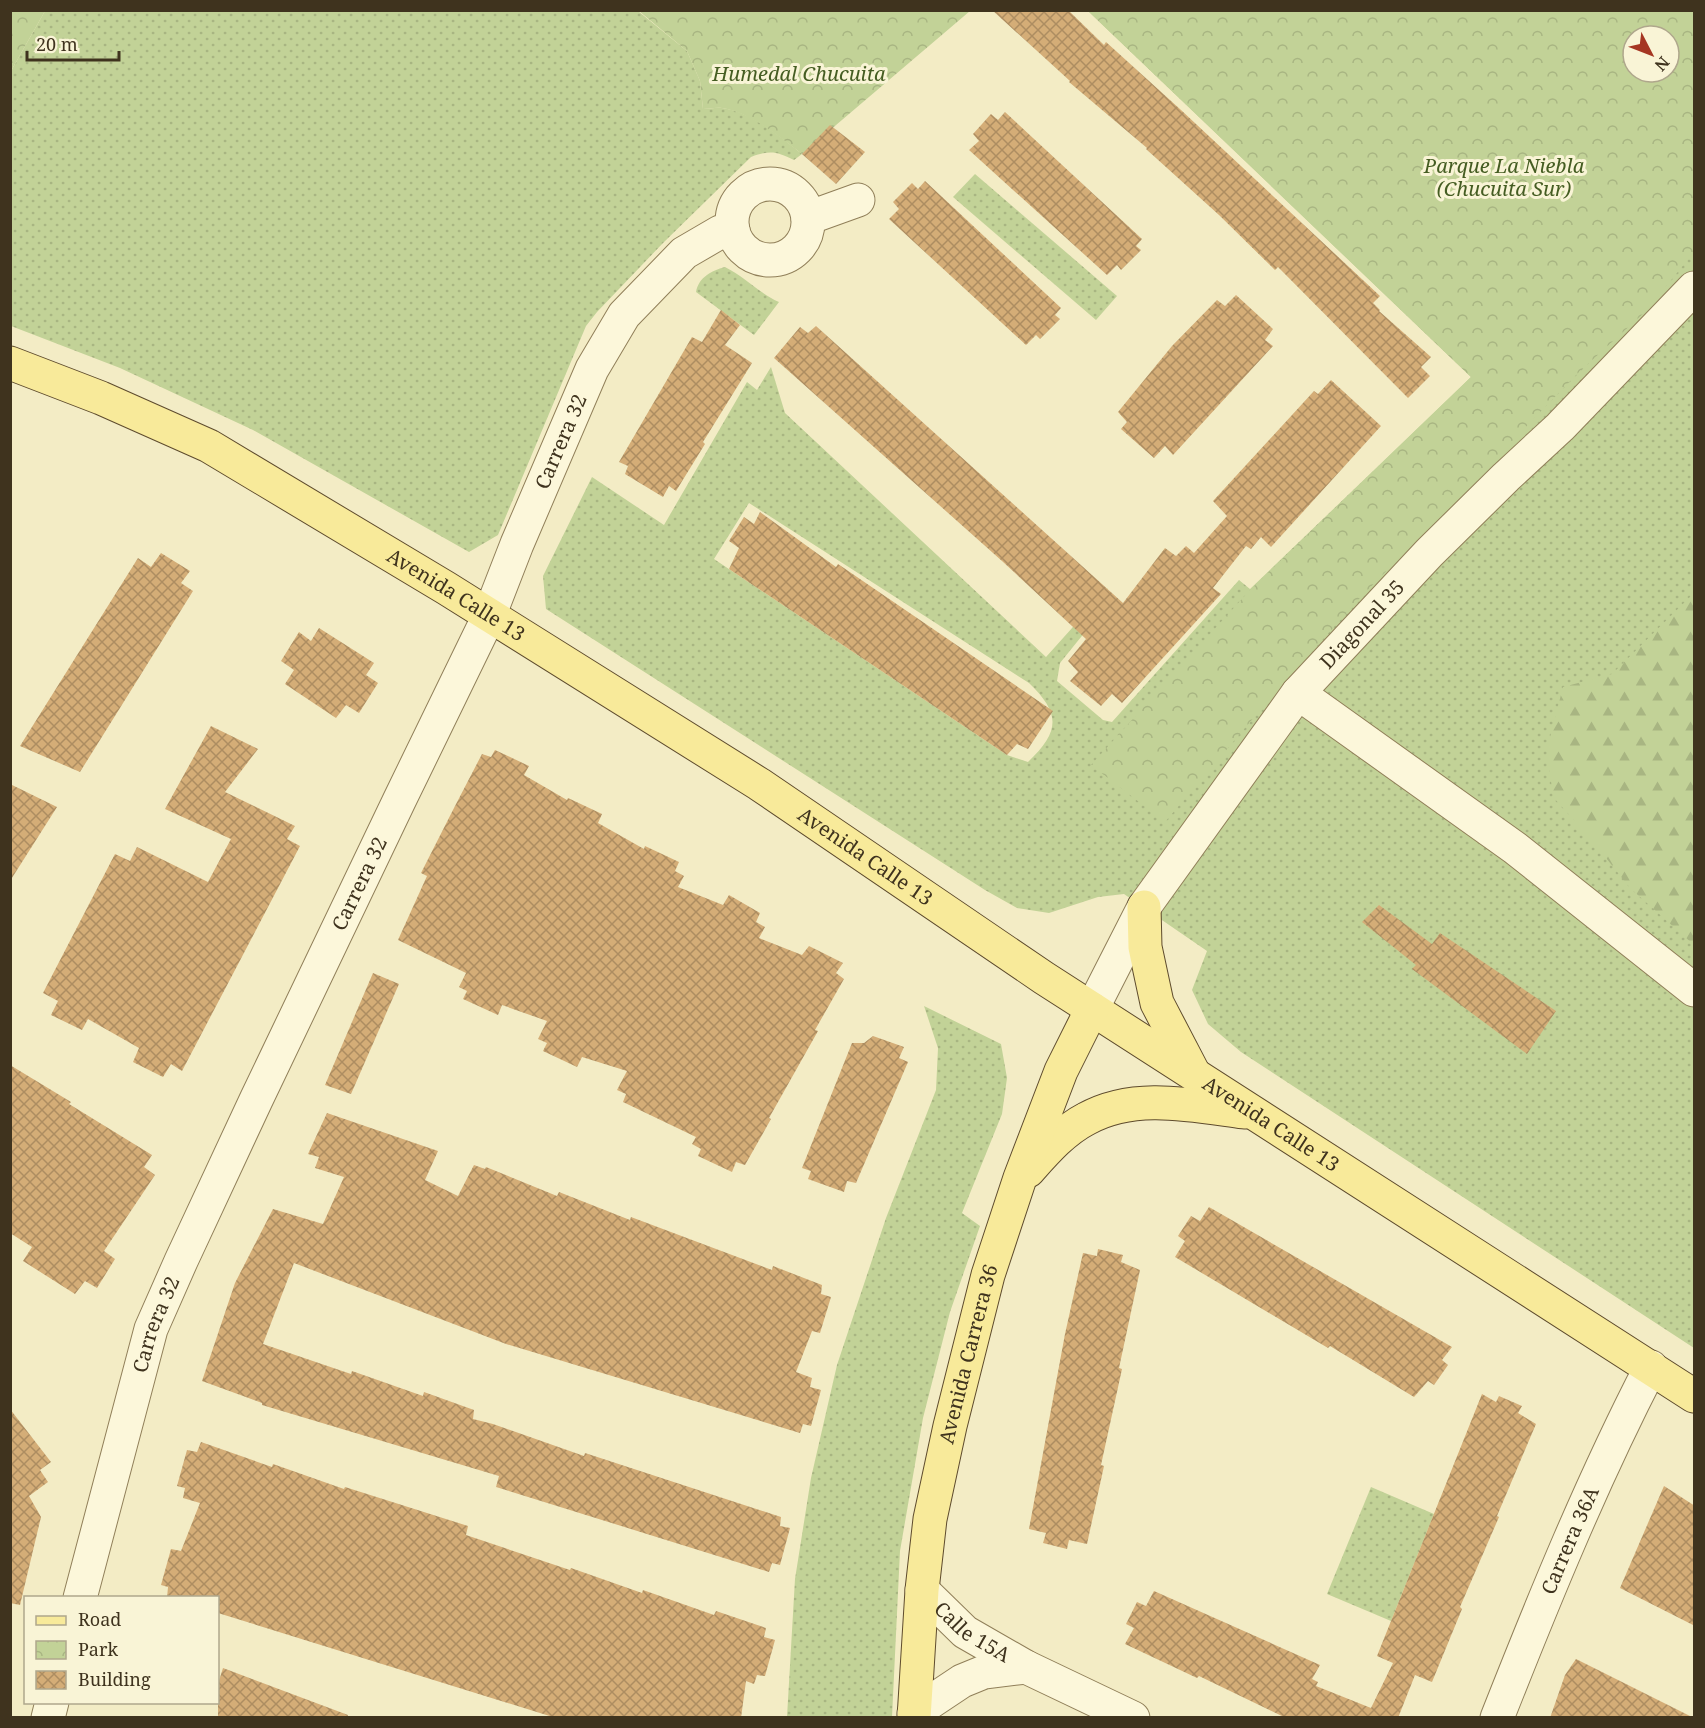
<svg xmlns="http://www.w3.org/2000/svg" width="1705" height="1728" font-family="'Noto Serif',serif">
<defs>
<pattern id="grass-dots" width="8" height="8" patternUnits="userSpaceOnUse" patternTransform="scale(1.5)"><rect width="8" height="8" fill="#c2d297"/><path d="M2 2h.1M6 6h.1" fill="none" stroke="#a8b582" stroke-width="1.8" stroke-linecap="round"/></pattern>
<pattern id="forest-firs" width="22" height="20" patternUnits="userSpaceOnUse" patternTransform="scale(1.5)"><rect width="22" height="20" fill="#c2d297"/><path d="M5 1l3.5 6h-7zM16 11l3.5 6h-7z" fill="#a8b582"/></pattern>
<pattern id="park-crowns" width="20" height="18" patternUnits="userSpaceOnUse" patternTransform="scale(1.5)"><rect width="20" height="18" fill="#c2d297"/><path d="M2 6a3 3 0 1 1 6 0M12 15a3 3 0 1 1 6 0" fill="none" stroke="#a8b582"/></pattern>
<pattern id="building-cross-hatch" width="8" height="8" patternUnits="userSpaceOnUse" patternTransform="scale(1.5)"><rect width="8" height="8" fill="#d4ad77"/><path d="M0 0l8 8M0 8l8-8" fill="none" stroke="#ad8d61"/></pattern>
</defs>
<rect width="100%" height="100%" fill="#f3ecc5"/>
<g fill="url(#grass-dots)" fill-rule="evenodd">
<path d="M45,11H638L687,51L700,81L703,109C709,109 716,107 722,108C752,112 779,136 802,154L794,160C776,151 770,150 751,157L663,243L597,312L586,326L498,535L469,552L253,430L120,368L11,326V71Z"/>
<path d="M1088,11H1694V1348L1241,1052L1208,1024L1192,990L1207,951L1124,894L1098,897L1049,913L1017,908L985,890L546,609L543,576L592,477L664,525L747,382L757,390L771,367L785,413L1046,657L1108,588L1102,611L1060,663L1057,681L1103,720L1112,722L1239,580L1250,589L1471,377ZM1633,36H1669V72H1633ZM749,503L1029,683C1061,714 1060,731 1028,762L1007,755L714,559Z"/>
<path d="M975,174L1117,296L1096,320L953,197Z"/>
<path d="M725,267C745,277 759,293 779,302L754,335L696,292C699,277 711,271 725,267Z"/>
<path d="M924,1006L1001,1044L1007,1078L1002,1114L962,1213L980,1226L950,1312L923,1418L900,1551L892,1717H787L795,1579L811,1478L837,1365L886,1218L936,1090L938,1048Z"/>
<path d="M1371,1487L1434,1514L1391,1621L1327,1594Z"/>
</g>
<path fill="url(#forest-firs)" d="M1694,589V945L1630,888L1591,839L1553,797L1547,749L1563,687L1612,674L1690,597Z"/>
<g fill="url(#park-crowns)" fill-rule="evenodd">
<path d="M11,10L45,11L11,71L10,11Z"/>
<path d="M639,11H970L802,154C780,137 750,112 722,108C716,107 709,109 703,109L700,81L687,51Z"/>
<path d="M1088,11H1694V252L1646,311L1579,372L1359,599L1273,695L1165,822L1091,765L1250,590L1471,377ZM1633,36H1669V72H1633Z"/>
</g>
<g fill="url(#building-cross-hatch)">
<path d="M992,10H1068L1104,45L1106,42L1181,110L1380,296L1373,303L1380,310L1379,311L1431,357L1421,367L1430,376L1408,398L1278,267L1275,270L1219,215L1146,149L1147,148L1069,82L1070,81Z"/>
<path d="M1005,112L1142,239L1136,246L1141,250L1121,270L1117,265L1107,275L969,150L979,141L973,134L991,114L998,120Z"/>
<path d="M830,125L865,152L836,184L802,154Z"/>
<path d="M925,181L1061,308L1055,315L1060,319L1040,339L1036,335L1026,345L889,219L899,209L893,202L912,183L918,189Z"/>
<path d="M1236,295L1273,329L1265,340L1273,346L1173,455L1165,446L1154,458L1121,429L1127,422L1118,412L1172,346L1217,300L1225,306Z"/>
<path d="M721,310L740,325L725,345L752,363L703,442L705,444L676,491L669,486L663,497L625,474L628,466L619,462L692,337L702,342Z"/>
<path d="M816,326L1123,603L1165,548L1176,556L1186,546L1194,553L1227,516L1213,501L1314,391L1318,394L1331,380L1381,426L1271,547L1261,537L1251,549L1246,546L1213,588L1221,594L1122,703L1112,694L1101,706L1070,681L1078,672L1068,661L1086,639L1002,561L774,358L800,327L808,333Z"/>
<path d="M760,512L836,567L838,564L1053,711L1028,749L1017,744L1007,755L729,569L739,548L729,541L744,517L754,524Z"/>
<path d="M161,553L190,571L181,583L193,591L80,772L20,746L138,558L151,567Z"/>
<path d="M319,628L374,663L366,675L378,683L359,713L346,705L336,718L285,684L294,670L281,661L299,632L311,641Z"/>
<path d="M211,726L258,749L225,792L295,826L287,839L300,846L182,1071L171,1064L163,1077L133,1062L139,1048L88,1019L82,1030L51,1015L58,1001L43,993L115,854L130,861L137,847L208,882L231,839L165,809Z"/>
<path d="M495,750L529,766L524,775L567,800L568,798L602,814L598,823L644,849L645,846L679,862L675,871L684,876L678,887L723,905L729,895L760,913L756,922L765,927L759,938L802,955L809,946L843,963L836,973L844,979L815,1030L818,1031L769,1118L771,1119L745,1165L736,1162L732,1172L698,1156L701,1149L692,1144L696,1137L623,1102L626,1094L617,1090L627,1071L582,1057L577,1067L543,1051L547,1043L538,1039L547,1021L502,1005L498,1015L463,999L467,991L459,987L466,973L398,940L427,876L421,873L455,806L482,754L491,757Z"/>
<path d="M10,784L57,807L10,881Z"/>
<path d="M1379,905L1432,944L1440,933L1556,1011L1527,1054L1412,969L1416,965L1362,922Z"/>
<path d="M373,973L399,984L351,1094L325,1085Z"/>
<path d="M873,1036L904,1047L899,1058L908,1062L856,1183L847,1181L844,1192L808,1179L811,1171L802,1168L852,1043H864Z"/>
<path d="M10,1065L71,1102L69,1104L152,1155L144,1167L155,1175L104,1251L115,1259L97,1288L85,1281L75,1294L23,1261L32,1247L10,1233Z"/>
<path d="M327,1113L438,1151L425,1180L458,1196L474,1165L485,1169L486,1167L557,1196L559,1192L630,1220L631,1217L772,1270L773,1266L822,1285L821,1294L831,1297L820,1333L812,1331L796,1372L812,1378L810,1387L821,1390L811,1426L803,1424L800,1433L506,1344L294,1263L263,1344L351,1374L352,1371L423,1396L424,1392L474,1410L473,1419L493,1424L584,1456L585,1453L781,1517L780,1526L790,1528L780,1565L772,1563L769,1572L496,1487L499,1476L262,1405V1403L202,1381L235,1283L273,1209L323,1224L344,1177L315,1168L319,1157L308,1154Z"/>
<path d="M1209,1207L1452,1347L1442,1360L1448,1365L1434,1385L1428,1381L1414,1397L1330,1346L1328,1348L1175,1257L1185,1241L1178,1236L1191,1216L1200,1221Z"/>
<path d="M1098,1249L1123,1255L1121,1262L1140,1270L1119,1368L1122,1369L1101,1465L1104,1466L1087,1544L1069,1540L1067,1549L1043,1543L1046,1533L1029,1529L1065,1334L1083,1253L1097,1256Z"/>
<path d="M1482,1394L1496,1402L1499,1396L1522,1406L1518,1413L1536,1424L1497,1516L1499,1517L1460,1607L1462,1609L1432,1682L1415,1675L1398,1718H1286L1199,1676L1197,1678L1125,1644L1134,1628L1126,1624L1137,1602L1146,1606L1154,1591L1320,1665L1312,1679L1318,1682L1316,1686L1371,1708L1393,1663L1377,1656Z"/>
<path d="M10,1409L51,1462L40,1470L48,1482L29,1496L41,1517L20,1605L10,1603Z"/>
<path d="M201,1442L272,1467L273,1464L344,1489L345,1487L468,1526L466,1535L570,1570L571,1568L642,1593L643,1590L714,1615L716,1611L766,1628L764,1637L775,1640L765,1676L757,1675L754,1684L746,1681L741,1718H556L218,1613V1598H167L168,1587L161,1585L171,1549L181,1551L200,1503L183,1498L185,1488L177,1486L187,1450L197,1452Z"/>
<path d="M1664,1486L1695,1506V1626L1620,1588Z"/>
<path d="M1576,1659L1694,1718H1550L1565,1675Z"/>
<path d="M223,1668L348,1715L347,1718H218V1684Z"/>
</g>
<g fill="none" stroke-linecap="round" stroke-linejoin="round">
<defs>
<g id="minor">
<circle cx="770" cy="222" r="38"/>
<path d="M808,218L858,200"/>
<path d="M1298,693L1515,848L1694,990"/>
<path id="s1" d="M1092,1009L1144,907L1298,693L1429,553L1506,477L1560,427L1694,288"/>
<path id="s2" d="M922,1590L965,1632L1026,1667L1133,1718"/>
<path id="s3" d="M80,1598L151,1329L181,1261L256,1100L399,801L489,616L517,544L592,369L624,315L684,253L720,232L733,230"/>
<path d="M914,1713L962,1681L984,1672L1026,1667"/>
<path d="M48,1718L52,1702"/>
<path id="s4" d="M1497,1718C1544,1599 1592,1481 1651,1367"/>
</g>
<g id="major">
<path id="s5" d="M10,363L101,398L209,446L446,588L759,784L1044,978L1694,1396"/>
<path d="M1144,907L1145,947L1157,1003L1193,1072"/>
<path d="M1028,1171C1045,1152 1063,1131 1086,1119C1134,1092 1192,1105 1244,1112"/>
<path id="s6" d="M914,1718L922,1590L930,1519L950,1426L988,1275L1020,1178L1061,1071L1092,1009"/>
</g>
</defs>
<use href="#minor" stroke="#907f59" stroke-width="35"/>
<use href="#major" stroke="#5e4b2d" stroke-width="35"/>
<use href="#minor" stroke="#fcf7da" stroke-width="33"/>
<use href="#major" stroke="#f8ea9a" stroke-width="33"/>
</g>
<g text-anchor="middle" stroke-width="6" stroke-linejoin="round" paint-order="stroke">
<g font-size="20" font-style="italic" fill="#455d22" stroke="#f9f4d6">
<text x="799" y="81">Humedal Chucuita</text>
<text x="1504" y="173">Parque La Niebla<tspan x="1504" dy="23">(Chucuita Sur)</tspan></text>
</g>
<g font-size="20" fill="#3f331e" stroke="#f9f4d6">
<text dy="7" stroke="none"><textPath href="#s3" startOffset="1256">Carrera 32</textPath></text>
<text dy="7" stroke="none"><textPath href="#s5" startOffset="504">Avenida Calle 13</textPath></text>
<text dy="7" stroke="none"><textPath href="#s1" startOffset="472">Diagonal 35</textPath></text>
<text dy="7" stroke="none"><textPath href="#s5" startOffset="990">Avenida Calle 13</textPath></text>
<text dy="7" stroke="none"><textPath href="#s3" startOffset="770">Carrera 32</textPath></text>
<text dy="7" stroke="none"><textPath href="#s5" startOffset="1476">Avenida Calle 13</textPath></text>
<text dy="7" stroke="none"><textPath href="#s3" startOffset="284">Carrera 32</textPath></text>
<text dy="7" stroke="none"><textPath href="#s6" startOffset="369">Avenida Carrera 36</textPath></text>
<text dy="7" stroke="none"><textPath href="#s4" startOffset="192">Carrera 36A</textPath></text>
<text dy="7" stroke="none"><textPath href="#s2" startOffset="66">Calle 15A</textPath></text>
</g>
</g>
<rect width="1705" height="1728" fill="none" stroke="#3f331e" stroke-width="24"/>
<rect x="24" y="1596" width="195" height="108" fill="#f9f4d6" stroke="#afa78c" stroke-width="1.5"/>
<rect x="36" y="1616" width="30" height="9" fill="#f8ea9a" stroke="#afa78c" stroke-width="1.5"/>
<text x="78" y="1626" font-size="18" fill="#3f331e">Road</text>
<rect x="36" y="1641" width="30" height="18" fill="url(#park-crowns)" stroke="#afa78c" stroke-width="1.5"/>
<text x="78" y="1656" font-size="18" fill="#3f331e">Park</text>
<rect x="36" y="1671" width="30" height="18" fill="url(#building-cross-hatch)" stroke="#afa78c" stroke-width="1.5"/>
<text x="78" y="1686" font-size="18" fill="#3f331e">Building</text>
<g transform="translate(1651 54) rotate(132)"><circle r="28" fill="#f9f4d6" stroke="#afa78c" stroke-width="1.5"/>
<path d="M0-4.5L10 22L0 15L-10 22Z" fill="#a53622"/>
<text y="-9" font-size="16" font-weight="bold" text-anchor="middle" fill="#3f331e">N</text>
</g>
<path d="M27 51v9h92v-9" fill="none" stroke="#3f331e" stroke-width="3"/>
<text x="36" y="51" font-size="18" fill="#3f331e" stroke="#f9f4d6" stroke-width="4.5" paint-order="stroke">20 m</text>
</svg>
